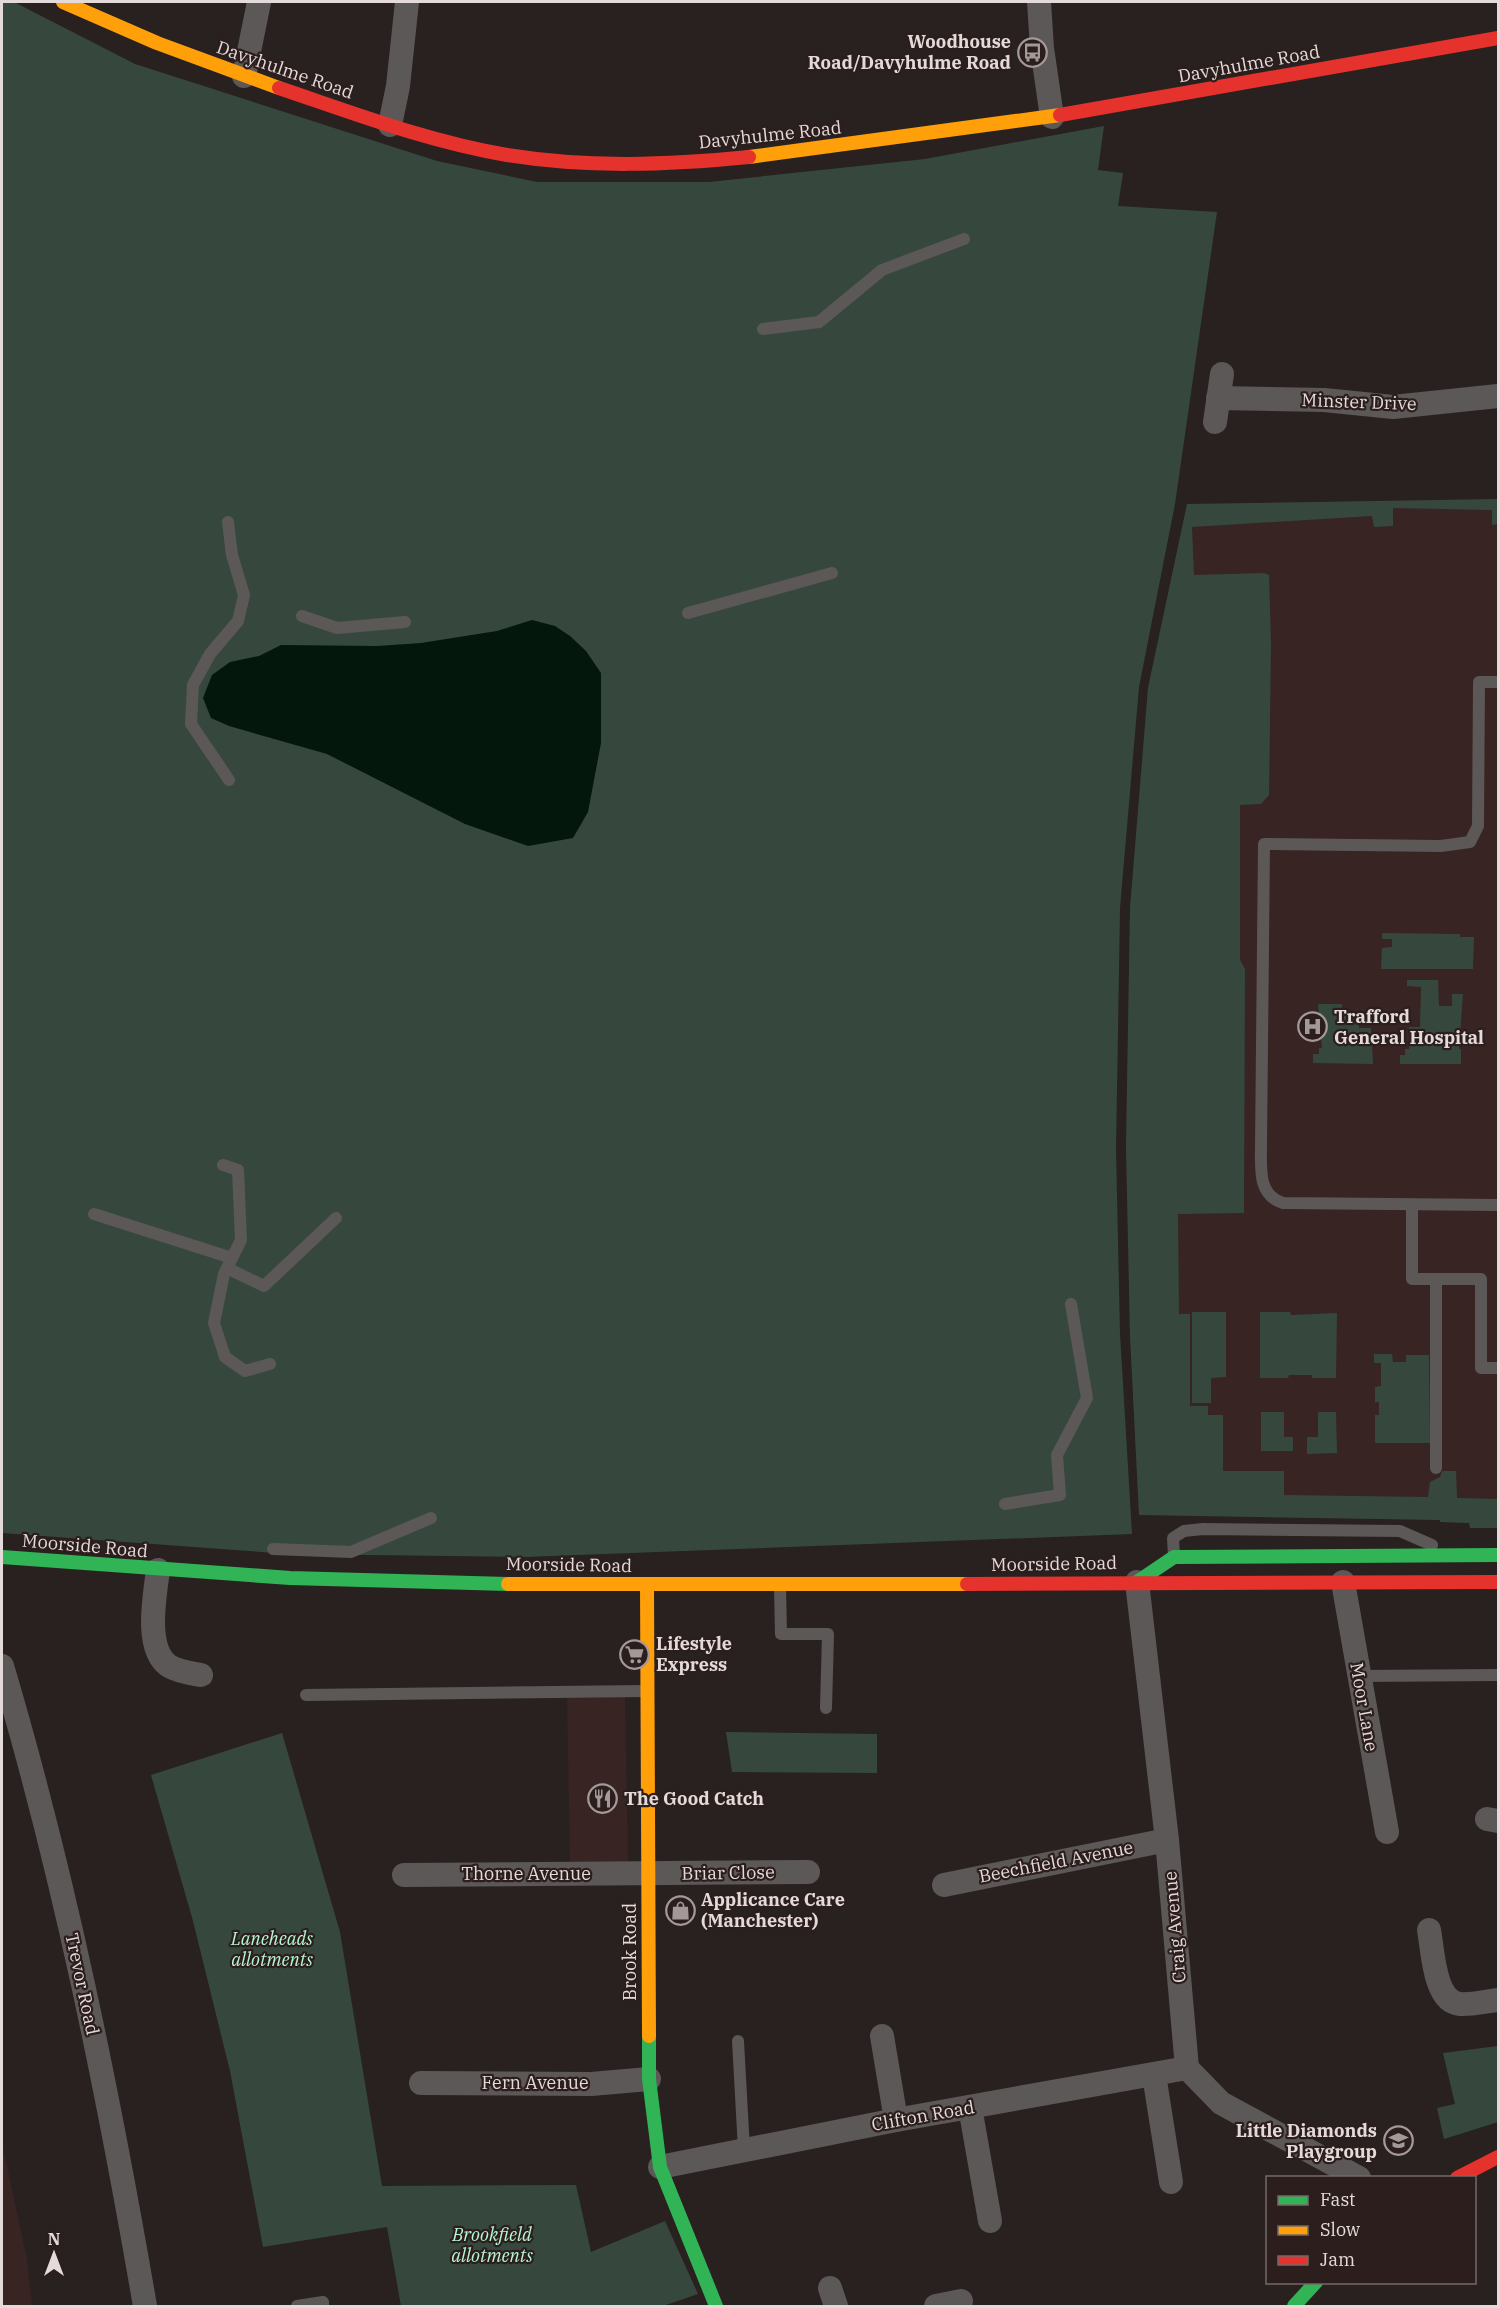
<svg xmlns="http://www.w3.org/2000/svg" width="1500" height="2308" font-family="'IBM Plex Serif',serif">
<rect width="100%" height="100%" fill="#282120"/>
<g fill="#372423">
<path d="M1498,499V1528H1470L1469,1523L1440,1522V1520L1139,1515L1130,1336L1126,1147L1130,908L1148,688L1187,504Z"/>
<path d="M625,1697L628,1862L570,1863L567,1698Z"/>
<path d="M2,2143L27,2259L32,2306H2Z"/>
</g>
<g fill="#36483e">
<path d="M2,2H14L135,64L437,161L537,182H709L925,159L1104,126L1098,170L1123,173L1118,206L1217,212L1175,504L1139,687L1120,908L1116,1150L1120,1334L1132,1534L524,1557L290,1554L2,1533Z"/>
<path d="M1498,499V524L1492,525V510L1393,508V526L1374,527L1372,516L1192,527L1194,575L1264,573L1269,575L1271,643L1269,795L1261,804L1240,805V960L1245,969L1244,1213L1178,1214L1179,1314H1190V1406H1208V1415H1223V1471H1284V1495L1428,1497L1430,1482L1440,1477L1442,1471H1456L1457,1498L1498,1499V1528H1470L1469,1523L1440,1522V1520L1139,1515L1130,1336L1126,1147L1130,908L1148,688L1187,504Z"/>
<path d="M1382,933L1460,934V937H1474L1473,969H1381L1382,948L1392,947V939H1382Z"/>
<path d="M1407,980H1438L1439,1006H1452V994H1463L1459,1049H1461V1064H1400V1055H1405V1049H1409V1027H1420L1421,987L1407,986Z"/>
<path d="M1318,1004H1342V1012H1359V1028H1371L1373,1064L1313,1063V1054H1319V1048H1322Z"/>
<path d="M1226,1312V1377L1211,1378V1403H1192V1312Z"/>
<path d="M1260,1312H1290L1291,1315L1337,1313L1336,1378H1312V1375H1289L1288,1378H1260Z"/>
<path d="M1374,1354H1392L1393,1362H1406V1355H1429L1430,1443H1375V1415H1379V1402H1375V1387L1381,1386V1363H1374Z"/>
<path d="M1261,1412H1284V1437H1293V1451H1261Z"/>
<path d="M1318,1412H1336L1337,1453L1307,1454V1437H1318Z"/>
<path d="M726,1732L877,1734V1773L732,1772Z"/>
<path d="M282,1733L340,1932L382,2186L576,2185L591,2252L665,2221L698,2294L663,2306H401L387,2227L263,2247L230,2071L193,1921L151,1775Z"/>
<path d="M1498,2046V2122L1444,2139L1437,2108L1455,2104L1443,2053Z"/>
</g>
<path fill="#04170d" d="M532,620L555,626L570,636L586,651L601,673V743L588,812L573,838L528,846L465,824L327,754L229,726L211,718L203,698L212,675L230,662L259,656L281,645L377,646L421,643L497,631Z"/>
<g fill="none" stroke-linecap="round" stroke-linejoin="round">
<g stroke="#5c5858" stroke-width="12">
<path d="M763,329L819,322L882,270L964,239"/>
<path d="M228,522L232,555L244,595L238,621L210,654L193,685L191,724L229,780"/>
<path d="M688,613L832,573"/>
<path d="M302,616L337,628L405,622"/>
<path d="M1498,682H1479L1478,826L1470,842L1441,846L1264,844L1261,1147C1261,1170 1258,1195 1283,1203L1498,1205"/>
<path d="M223,1165L238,1170L241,1240L224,1274L214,1323L225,1357L245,1371L270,1364"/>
<path d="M1412,1205V1279H1481V1368H1498"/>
<path d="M94,1214L232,1258"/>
<path d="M227,1268L264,1286L336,1218"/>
<path d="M1436,1279V1468"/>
<path d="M1005,1504L1060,1495L1057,1455L1087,1398L1071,1304"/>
<path d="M273,1549L351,1552L431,1518"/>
<path d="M1174,1556L1173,1538L1184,1531L1203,1529L1400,1531L1432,1545"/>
<path d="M780,1586L781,1634H828L826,1708"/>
<path d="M1358,1676L1498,1675"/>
<path d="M306,1695L646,1691"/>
<path d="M738,2041L744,2150"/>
<path d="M297,2306L323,2302V2306"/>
</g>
<g stroke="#5c5858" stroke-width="24">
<path d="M1039,2L1042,48L1052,117"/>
<path d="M244,76L259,2"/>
<path d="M390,125L398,86L407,2"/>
<path d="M1218,398L1324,400L1393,407L1498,396"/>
<path d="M1215,422L1222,374"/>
<path d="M158,1570C155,1595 144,1649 169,1666C179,1672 190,1673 201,1675"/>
<path d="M1137,1582L1167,1840L1187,2068L1221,2103L1359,2178"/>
<path d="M1343,1582L1387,1832"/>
<path d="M2,1666C64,1875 108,2091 145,2306"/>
<path d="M1487,1819L1498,1821"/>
<path d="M404,1875L808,1872"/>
<path d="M944,1885L1167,1840"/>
<path d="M1429,1930C1433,1951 1434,2002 1460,2004C1472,2005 1487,2001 1498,2000"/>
<path d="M882,2036L896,2120"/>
<path d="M1154,2075L1171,2182"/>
<path d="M421,2083L591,2084L649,2079"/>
<path d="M970,2107L990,2221"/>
<path d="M660,2167L896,2120L1187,2068"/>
<path d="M830,2288L836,2306"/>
<path d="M936,2306L961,2301"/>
</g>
<g stroke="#30b455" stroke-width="14">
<path d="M2,1557L290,1578L508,1584"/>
<path d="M1137,1582L1174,1557L1498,1555"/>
<path d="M649,2036V2079L660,2167L716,2306"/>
<path d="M1294,2306L1316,2282"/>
</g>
<g stroke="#ff9f0a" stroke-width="14">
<path d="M63,2L157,43L279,88"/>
<path d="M749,157L1060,115"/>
<path d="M508,1584H967"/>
<path d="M647,1585L649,2036"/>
</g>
<g stroke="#e5322d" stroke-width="14">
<path d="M279,88C353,113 429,142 507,155C587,168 668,165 749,157"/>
<path d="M1060,115L1498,38"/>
<path d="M967,1584L1498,1582"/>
<path d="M1457,2178L1498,2157"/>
</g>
</g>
<defs>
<symbol id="bus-ring" viewBox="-11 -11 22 22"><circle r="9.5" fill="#2b1e1c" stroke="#a29998" stroke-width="1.5"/><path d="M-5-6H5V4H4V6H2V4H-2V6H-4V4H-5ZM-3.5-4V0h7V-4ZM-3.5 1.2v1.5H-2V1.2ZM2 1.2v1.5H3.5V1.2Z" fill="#a29998"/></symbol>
<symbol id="hospital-ring" viewBox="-11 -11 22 22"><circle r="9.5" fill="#2b1e1c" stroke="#a29998" stroke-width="1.5"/><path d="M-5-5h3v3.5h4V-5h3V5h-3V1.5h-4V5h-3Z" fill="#a29998"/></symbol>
<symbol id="supermarket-ring" viewBox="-11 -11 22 22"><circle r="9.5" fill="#2b1e1c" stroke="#a29998" stroke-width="1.5"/><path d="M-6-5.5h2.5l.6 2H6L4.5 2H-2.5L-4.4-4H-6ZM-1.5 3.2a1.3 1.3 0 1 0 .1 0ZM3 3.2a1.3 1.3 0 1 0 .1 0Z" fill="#a29998"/></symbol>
<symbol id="restaurant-ring" viewBox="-11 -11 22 22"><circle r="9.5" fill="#2b1e1c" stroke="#a29998" stroke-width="1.5"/><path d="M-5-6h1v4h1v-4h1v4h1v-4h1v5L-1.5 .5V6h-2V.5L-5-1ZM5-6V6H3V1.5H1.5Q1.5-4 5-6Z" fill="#a29998"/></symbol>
<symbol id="shop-ring" viewBox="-11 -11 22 22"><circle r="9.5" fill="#2b1e1c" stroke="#a29998" stroke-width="1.5"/><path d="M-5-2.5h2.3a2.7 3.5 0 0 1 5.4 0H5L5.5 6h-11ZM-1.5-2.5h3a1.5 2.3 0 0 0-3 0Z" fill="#a29998"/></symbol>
<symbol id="school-ring" viewBox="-11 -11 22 22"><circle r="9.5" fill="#2b1e1c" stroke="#a29998" stroke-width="1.5"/><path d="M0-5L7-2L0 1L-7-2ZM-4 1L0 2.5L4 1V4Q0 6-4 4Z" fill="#a29998"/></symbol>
</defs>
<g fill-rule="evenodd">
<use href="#bus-ring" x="1016" y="36" width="33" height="33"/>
<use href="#hospital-ring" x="1296" y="1010" width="33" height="33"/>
<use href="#supermarket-ring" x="618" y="1638" width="33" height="33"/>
<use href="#restaurant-ring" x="586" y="1782" width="33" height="33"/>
<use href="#shop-ring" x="664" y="1894" width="33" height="33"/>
<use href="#school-ring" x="1382" y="2124" width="33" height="33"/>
</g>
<g text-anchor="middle" stroke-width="4.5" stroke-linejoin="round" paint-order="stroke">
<g font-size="18" font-weight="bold" fill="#e3dad9" stroke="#2b1e1c" text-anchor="start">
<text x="1011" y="48" text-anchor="end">Woodhouse<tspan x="1011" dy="21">Road/Davyhulme Road</tspan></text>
<text x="1334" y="1023">Trafford<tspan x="1334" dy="21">General Hospital</tspan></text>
<text x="656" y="1650">Lifestyle<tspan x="656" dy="21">Express</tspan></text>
<text x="624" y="1805">The Good Catch</text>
<text x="701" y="1906">Applicance Care<tspan x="701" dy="21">(Manchester)</tspan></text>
<text x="1377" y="2137" text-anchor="end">Little Diamonds<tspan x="1377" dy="21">Playgroup</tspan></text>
</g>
<g font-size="18" fill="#e3dad9" stroke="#2b1e1c">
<text transform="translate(1249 64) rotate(-10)" y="6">Davyhulme Road</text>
<text transform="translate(285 70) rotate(19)" y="6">Davyhulme Road</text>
<text transform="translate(770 135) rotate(-6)" y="6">Davyhulme Road</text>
<text transform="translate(1359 402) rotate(2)" y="6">Minster Drive</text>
<text transform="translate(85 1546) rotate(5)" y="6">Moorside Road</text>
<text transform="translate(1054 1564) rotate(-1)" y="6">Moorside Road</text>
<text transform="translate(569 1565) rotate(1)" y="6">Moorside Road</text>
<text transform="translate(1364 1707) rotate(80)" y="6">Moor Lane</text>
<text transform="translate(1056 1862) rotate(-11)" y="6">Beechfield Avenue</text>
<text transform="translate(728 1873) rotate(-1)" y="6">Briar Close</text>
<text x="526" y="1880">Thorne Avenue</text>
<text transform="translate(1175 1927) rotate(-95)" y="6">Craig Avenue</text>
<text transform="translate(630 1952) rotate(-90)" y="6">Brook Road</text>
<text transform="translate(82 1984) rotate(78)" y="6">Trevor Road</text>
<text x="535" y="2089">Fern Avenue</text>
<text transform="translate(923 2116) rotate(-10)" y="6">Clifton Road</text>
</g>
<g font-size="18" font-style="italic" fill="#b5f6d4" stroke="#2b1e1c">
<text x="272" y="1945">Laneheads<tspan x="272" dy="21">allotments</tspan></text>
<text x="492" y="2241">Brookfield<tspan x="492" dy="21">allotments</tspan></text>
</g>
</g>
<rect width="1500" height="2308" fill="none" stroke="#e3dad9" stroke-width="6"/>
<rect x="1266" y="2176" width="210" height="108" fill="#2b1e1c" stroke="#756968" stroke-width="1.5"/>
<rect x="1278" y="2196" width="30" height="9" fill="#30b455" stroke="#756968" stroke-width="1.5"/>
<text x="1320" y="2206" font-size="18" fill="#e3dad9">Fast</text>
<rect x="1278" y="2226" width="30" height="9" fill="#ff9f0a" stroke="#756968" stroke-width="1.5"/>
<text x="1320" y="2236" font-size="18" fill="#e3dad9">Slow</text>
<rect x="1278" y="2256" width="30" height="9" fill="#e5322d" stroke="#756968" stroke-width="1.5"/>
<text x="1320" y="2266" font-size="18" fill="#e3dad9">Jam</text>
<g transform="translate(54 2254)" stroke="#2b1e1c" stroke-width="4.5" paint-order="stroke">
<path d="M0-4.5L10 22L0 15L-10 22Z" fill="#e3dad9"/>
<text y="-9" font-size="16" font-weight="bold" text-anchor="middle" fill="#e3dad9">N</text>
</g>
</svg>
